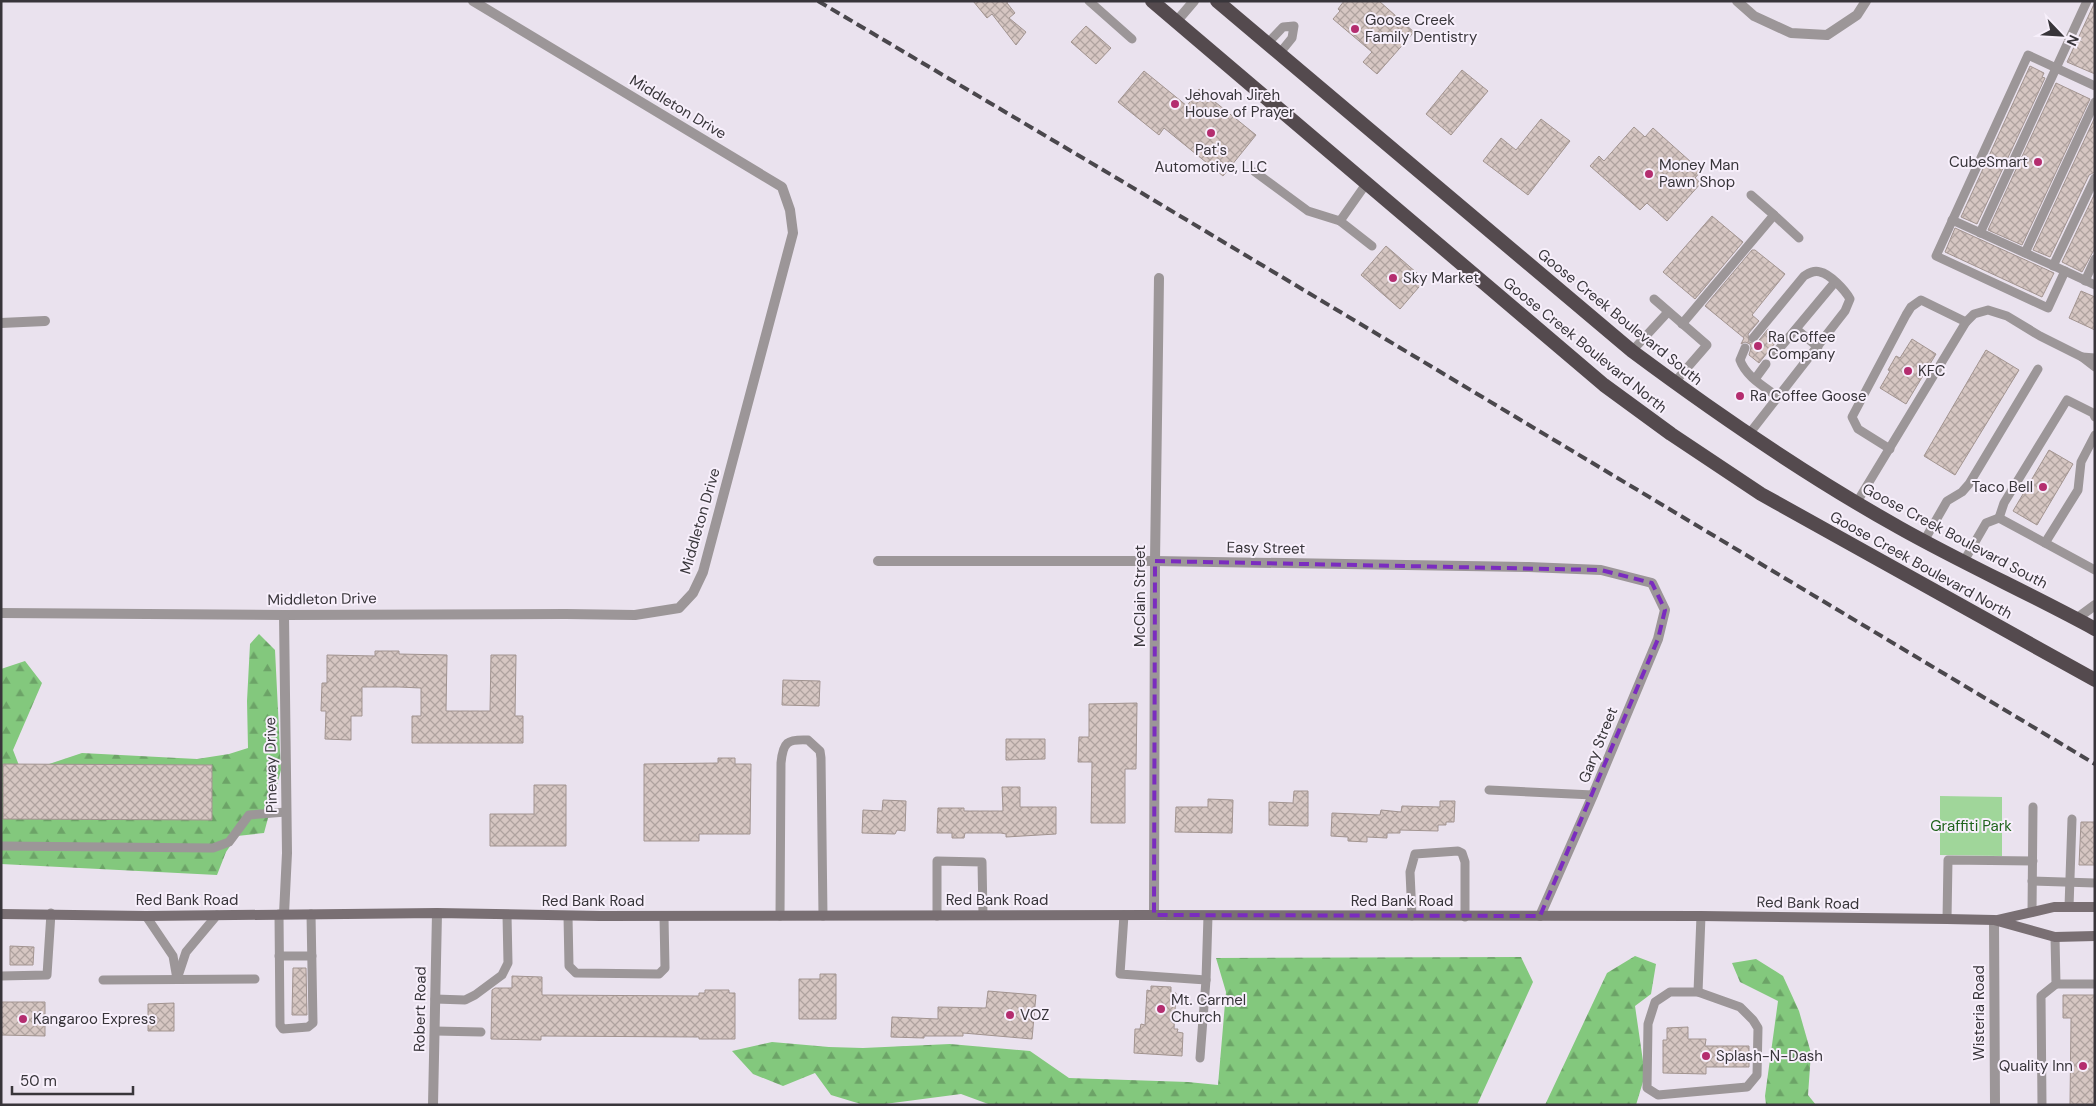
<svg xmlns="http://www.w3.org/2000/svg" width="2096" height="1106" font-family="'DM Sans',sans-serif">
<defs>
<pattern id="forest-firs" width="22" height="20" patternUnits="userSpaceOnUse" patternTransform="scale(1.25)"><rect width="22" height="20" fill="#83c87d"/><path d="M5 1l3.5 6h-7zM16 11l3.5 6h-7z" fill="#6ca367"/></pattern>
<pattern id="building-cross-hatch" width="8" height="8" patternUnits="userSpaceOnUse" patternTransform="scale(1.25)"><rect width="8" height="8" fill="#d6c6c2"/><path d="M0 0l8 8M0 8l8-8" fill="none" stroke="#afa29f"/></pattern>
</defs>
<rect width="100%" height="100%" fill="#eae2ee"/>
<path fill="#a0d69a" d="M1940,796L2002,797V856L1940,855Z"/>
<g fill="url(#forest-firs)">
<path d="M259,634L275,650L281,770L264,833L237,836L226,852L217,875L1,864V669L25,661L42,683L13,750L22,773L82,753L197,759L229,754L248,748L247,701L250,644Z"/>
<path d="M1635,956L1656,964L1651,994L1635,1006L1645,1075L1636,1105H1545L1607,973Z"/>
<path d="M1521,957L1533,982L1477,1105H991L961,1094L877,1105H864L831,1095L815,1073L783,1086L753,1074L732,1051L772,1042L829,1047L863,1048L950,1044L1030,1051L1069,1078L1188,1082L1218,1085L1226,992L1216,958Z"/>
<path d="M1756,959L1783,976L1799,1011L1811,1053L1808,1095L1816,1105H1766L1765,1096L1778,1001L1740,982L1732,963Z"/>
</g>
<g fill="url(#building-cross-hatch)" stroke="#a29490">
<path d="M973,1H1008L1007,3L1015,13L1009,18L1026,32L1016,45L992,14L987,18Z"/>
<path d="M1344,1H1379L1414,32L1377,74L1363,62L1372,52L1333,19L1340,11L1338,9Z"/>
<path d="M2095,2V74L2067,62Z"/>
<path d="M1086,26L1111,48L1096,64L1071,42Z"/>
<path d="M2030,66L2044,73L2042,77L2045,78L1977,224L1961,217Z"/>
<path d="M1462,70L1488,91L1451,135L1426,114Z"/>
<path d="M1144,71L1187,106L1199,89L1256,135L1223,176L1164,128L1159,135L1118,102Z"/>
<path d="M2056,83L2090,99L2022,245L1988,230Z"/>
<path d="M2095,117V172L2089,175L2050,257L2033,250Z"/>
<path d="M1541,119L1570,141L1528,195L1483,161L1501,138L1516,150Z"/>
<path d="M1634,127L1645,137L1653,128L1701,171L1695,178L1701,183L1667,221L1647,203L1640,210L1590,166L1599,156L1604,161Z"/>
<path d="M2095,193V248L2082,272L2062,262Z"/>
<path d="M1712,216L1743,242L1695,299L1663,272Z"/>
<path d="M1955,228L2054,273L2042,297L1945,252Z"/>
<path d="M1386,246L1425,280L1400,309L1361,275Z"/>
<path d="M1752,250H1755L1785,274L1752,315L1759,321L1748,334L1749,342L1756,344L1768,329L1779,338L1759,363L1749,355L1751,348L1750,344L1745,342L1741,344L1744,338L1705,306Z"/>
<path d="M2081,291L2095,297V330L2069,318Z"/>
<path d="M1912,339L1936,354L1906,404L1880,388L1890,371L1888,370L1896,356L1900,358Z"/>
<path d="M1986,350L2019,370L1955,475L1924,456Z"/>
<path d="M2049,450L2073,464L2037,525L2013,511Z"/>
<path d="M375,651H399V654L447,655L446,711H490L491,655H516L515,716H523V743H412V716H421V688L399,687H362V716H351V740L325,739L326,711H321L322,683H327V655L375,656Z"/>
<path d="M783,680L820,681L819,706L782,705Z"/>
<path d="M1137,703L1136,769H1125V823H1091L1092,762H1078L1079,737H1089V704Z"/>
<path d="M1006,739H1045V759L1006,760Z"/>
<path d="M718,758H735V764H751L750,834H699V841H644V764L718,763Z"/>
<path d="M3,764L212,765V820L3,819Z"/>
<path d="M534,785H566V846H490V814H534Z"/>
<path d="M1002,787H1020V807H1056V834L1006,837V834L1001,833H965L964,838H952V833H937L938,808H964V811H1003Z"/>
<path d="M1294,791H1308V826L1269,825V802L1293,803Z"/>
<path d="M1208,799L1233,800L1232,833L1175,832L1176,807H1208Z"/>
<path d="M883,800L906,801L905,831L897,830L895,834L862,833L863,810L882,811Z"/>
<path d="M1440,801H1455L1454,822H1446V825H1438V831L1400,830V833H1387V838L1367,837V842L1348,841V837L1331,836L1332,813L1380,815L1381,810L1401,812L1402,806L1440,807Z"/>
<path d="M2081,822H2095V865H2079Z"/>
<path d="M10,946L34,947L33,965H10Z"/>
<path d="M293,968H306L307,1015H292Z"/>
<path d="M820,974H836V1019H799V979H820Z"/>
<path d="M512,976L542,977V995L699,996V993H705V990H729V993H735V1039H699V1037L541,1036V1040L491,1039L492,990L495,988H512Z"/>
<path d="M1151,986L1171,987V993H1176L1174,1029H1178L1177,1032L1183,1033L1182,1056L1134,1053L1135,1029H1140L1141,1024L1145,1025L1147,990L1151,991Z"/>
<path d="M988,991L1036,995L1032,1039L963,1033V1036H924V1038L891,1037L892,1017L938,1019V1007L986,1008Z"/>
<path d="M2063,995H2095V1105H2070L2071,1018H2063Z"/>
<path d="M1,1002H45V1036L1,1035Z"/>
<path d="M174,1003V1031H148V1004Z"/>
<path d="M1688,1027V1039H1706L1705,1046H1749V1067H1706V1074L1663,1073V1040H1667V1028Z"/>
</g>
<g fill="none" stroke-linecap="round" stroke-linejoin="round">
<g stroke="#9c9698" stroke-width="9">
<path d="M1089,1L1132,39"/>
<path d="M1267,44L1283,27L1294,26L1292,38L1279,54"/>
<path d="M2095,86L2028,55L1936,256L2048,308L2065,271L2095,285"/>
<path d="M1255,172L1308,211L1340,221L1366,184"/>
<path d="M1774,215L1799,238"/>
<path d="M1952,220L2065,271"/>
<path d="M1340,221L1372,246"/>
<path d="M1980,233L2087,1"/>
<path d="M2025,253L2095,102"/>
<path d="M2053,266L2095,178"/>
<path d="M2085,281L2095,259"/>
<path d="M1654,299L1707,345L1674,383"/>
<path d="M1682,324L1774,215L1751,195"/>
<path d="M1796,329L1818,347"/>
<path d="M1745,348L1740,360C1746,377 1765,387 1778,397"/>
<path d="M1632,351L1668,312"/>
<path d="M1774,355L1835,282"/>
<path d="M2095,358L2082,357L2095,367"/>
<path d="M1755,379L1766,364"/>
<path d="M1749,434L1845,311L1850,299C1845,290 1830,274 1820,272C1814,270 1809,273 1804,276L1753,338"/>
<path d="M1890,449L1858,429L1852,417L1906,315L1911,307L1921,300L1966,322"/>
<path d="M1857,502L1966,322L1974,314L1988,310L2007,316L2040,336L2082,357"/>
<path d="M1999,518L2004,503L2067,400L2093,413L2095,417"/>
<path d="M1999,518L2095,570"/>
<path d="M1924,541L1947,501L1962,492L1969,484L2038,369"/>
<path d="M2045,543L2078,490L2081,462L2095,435"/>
<path d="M1964,561L1986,523L1999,518"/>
<path d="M1489,790L1593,795"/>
<path d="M1,846L213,848L229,842L249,815L286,812"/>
<path d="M2032,881L2095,883"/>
<path d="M2069,907L2072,819"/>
<path d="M2032,912L2033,807"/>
<path d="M279,914L280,1025L283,1029L308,1027L313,1023L311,914"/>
<path d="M1124,915L1120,974L1206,980L1200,1058"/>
<path d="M146,916L173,956L177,979"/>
<path d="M568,916L569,966L576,973L659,974L665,968L664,917"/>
<path d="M780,916L781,763C783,742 787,739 808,740L820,751L821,758L823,916"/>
<path d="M937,916V861L982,862L983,915"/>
<path d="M1412,916L1410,872L1415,854L1458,851L1462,853L1465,862V917"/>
<path d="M1947,919L1948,860L2033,861"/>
<path d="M279,956H312"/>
<path d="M1,976L47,975L51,913"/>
<path d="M177,979L186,952L217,915"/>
<path d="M103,980L255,979"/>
<path d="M1206,980L1208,916"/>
<path d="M2056,984H2095"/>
<path d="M1670,992H1698L1740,1007L1753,1020L1758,1028L1757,1075L1747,1087L1658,1095L1647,1088L1648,1024L1655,1002Z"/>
<path d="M1698,992L1701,916"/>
<path d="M435,999L465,1000L475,995L502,975L508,963L507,915"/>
<path d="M435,1031L481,1032"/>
<path d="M2042,1105L2041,996L2056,984L2055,937"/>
</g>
<g stroke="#9c9698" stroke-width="10">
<path d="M1737,1L1754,16L1791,33L1827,35L1857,15L1866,1"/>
<path d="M1176,22L1194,1"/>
<path d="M1,323L45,321"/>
<path d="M878,561H1155L1529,567L1601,570L1652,583L1665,610L1658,639L1593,795L1540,916"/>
<path d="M1,613L284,615L566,614L635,615L679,608L693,593L703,572L793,233L790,210L782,187L473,1"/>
<path d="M284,615L287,853L284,914"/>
<path d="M2076,619L2095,605"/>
<path d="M1154,915L1155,561L1159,278"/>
<path d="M1994,920L1995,1105"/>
<path d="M433,1105L437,913"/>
</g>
<g stroke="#796f73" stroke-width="10">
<path d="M1,914L146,916L437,913L600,916L1154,915L1701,916L1947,919L1994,920L2055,937L2095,936"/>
<path d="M1997,920L2054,907H2095"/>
</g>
<g stroke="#544a4e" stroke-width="14">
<path d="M1152,1L1604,385L1671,434L1761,494L2095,680"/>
<path d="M1217,1L1632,351C1718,415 1807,476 1900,528C1964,564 2031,594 2095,629"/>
</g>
<path stroke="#4a474c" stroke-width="4" stroke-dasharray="10 5" stroke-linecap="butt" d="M818,1L1120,180L2095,764"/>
</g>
<path fill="none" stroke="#7b2cbf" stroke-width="4" stroke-dasharray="10 6" stroke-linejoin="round" d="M1155,561L1601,570L1652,583L1665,610L1658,639L1540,916L1154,915Z"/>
<g fill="#b42d6f" stroke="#f7effb" stroke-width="2">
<circle cx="1355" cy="29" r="5"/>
<circle cx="1175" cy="104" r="5"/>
<circle cx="1211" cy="133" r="5"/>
<circle cx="2038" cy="162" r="5"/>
<circle cx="1649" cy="174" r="5"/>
<circle cx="1393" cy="278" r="5"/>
<circle cx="1758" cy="346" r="5"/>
<circle cx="1908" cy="371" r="5"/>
<circle cx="1740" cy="396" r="5"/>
<circle cx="2043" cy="487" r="5"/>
<circle cx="1161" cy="1009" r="5"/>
<circle cx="1010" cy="1015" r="5"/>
<circle cx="23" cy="1019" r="5"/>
<circle cx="1706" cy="1056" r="5"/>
<circle cx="2083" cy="1066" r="5"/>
</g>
<g text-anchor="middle" stroke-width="4" stroke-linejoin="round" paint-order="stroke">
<g font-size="15" fill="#38353a" stroke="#f7effb" text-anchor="start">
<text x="1365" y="25">Goose Creek<tspan x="1365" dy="17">Family Dentistry</tspan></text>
<text x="1185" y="100">Jehovah Jireh<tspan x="1185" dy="17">House of Prayer</tspan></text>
<text x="1211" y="155" text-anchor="middle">Pat's<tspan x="1211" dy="17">Automotive, LLC</tspan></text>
<text x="2028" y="167" text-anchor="end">CubeSmart</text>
<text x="1659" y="170">Money Man<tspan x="1659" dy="17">Pawn Shop</tspan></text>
<text x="1403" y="283">Sky Market</text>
<text x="1768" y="342">Ra Coffee<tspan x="1768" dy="17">Company</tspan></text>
<text x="1918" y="376">KFC</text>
<text x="1750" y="401">Ra Coffee Goose</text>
<text x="2033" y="492" text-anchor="end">Taco Bell</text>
<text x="1171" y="1005">Mt. Carmel<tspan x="1171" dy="17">Church</tspan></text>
<text x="1020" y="1020">VOZ</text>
<text x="33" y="1024">Kangaroo Express</text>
<text x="1716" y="1061">Splash-N-Dash</text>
<text x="2073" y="1071" text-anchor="end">Quality Inn</text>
</g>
<g font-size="15" fill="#38353a" stroke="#f7effb">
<text transform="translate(678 107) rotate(31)" y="5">Middleton Drive</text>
<text transform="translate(1620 317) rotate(39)" y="5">Goose Creek Boulevard South</text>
<text transform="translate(1585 345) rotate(39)" y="5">Goose Creek Boulevard North</text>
<text transform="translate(700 521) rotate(-74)" y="5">Middleton Drive</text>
<text transform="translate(1955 536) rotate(28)" y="5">Goose Creek Boulevard South</text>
<text transform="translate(1266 548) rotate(1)" y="5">Easy Street</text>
<text transform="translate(1921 565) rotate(29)" y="5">Goose Creek Boulevard North</text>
<text transform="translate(1140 596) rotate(-90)" y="5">McClain Street</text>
<text transform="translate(322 599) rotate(-1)" y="5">Middleton Drive</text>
<text transform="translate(1598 745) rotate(-68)" y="5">Gary Street</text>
<text transform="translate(271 765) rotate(-91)" y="5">Pineway Drive</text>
<text x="187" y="905">Red Bank Road</text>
<text x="997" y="905">Red Bank Road</text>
<text x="593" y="906">Red Bank Road</text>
<text x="1402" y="906">Red Bank Road</text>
<text transform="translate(1808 903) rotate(1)" y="5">Red Bank Road</text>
<text transform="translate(420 1009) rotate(-89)" y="5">Robert Road</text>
<text transform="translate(1979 1013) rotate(-90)" y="5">Wisteria Road</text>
</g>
<g font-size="15" fill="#1f631b" stroke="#f7effb">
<text x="1971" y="831">Graffiti Park</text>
</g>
</g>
<rect width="2096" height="1106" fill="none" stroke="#38353a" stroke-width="5"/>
<g transform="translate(2061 35) rotate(115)" stroke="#f7effb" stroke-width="4" paint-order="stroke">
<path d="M0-4L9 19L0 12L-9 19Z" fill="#38353a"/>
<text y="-8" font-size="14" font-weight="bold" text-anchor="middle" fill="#38353a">N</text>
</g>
<path d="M12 1086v8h121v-8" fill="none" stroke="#38353a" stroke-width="2.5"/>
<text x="20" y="1086" font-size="15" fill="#38353a" stroke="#f7effb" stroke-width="4" paint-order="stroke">50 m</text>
</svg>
